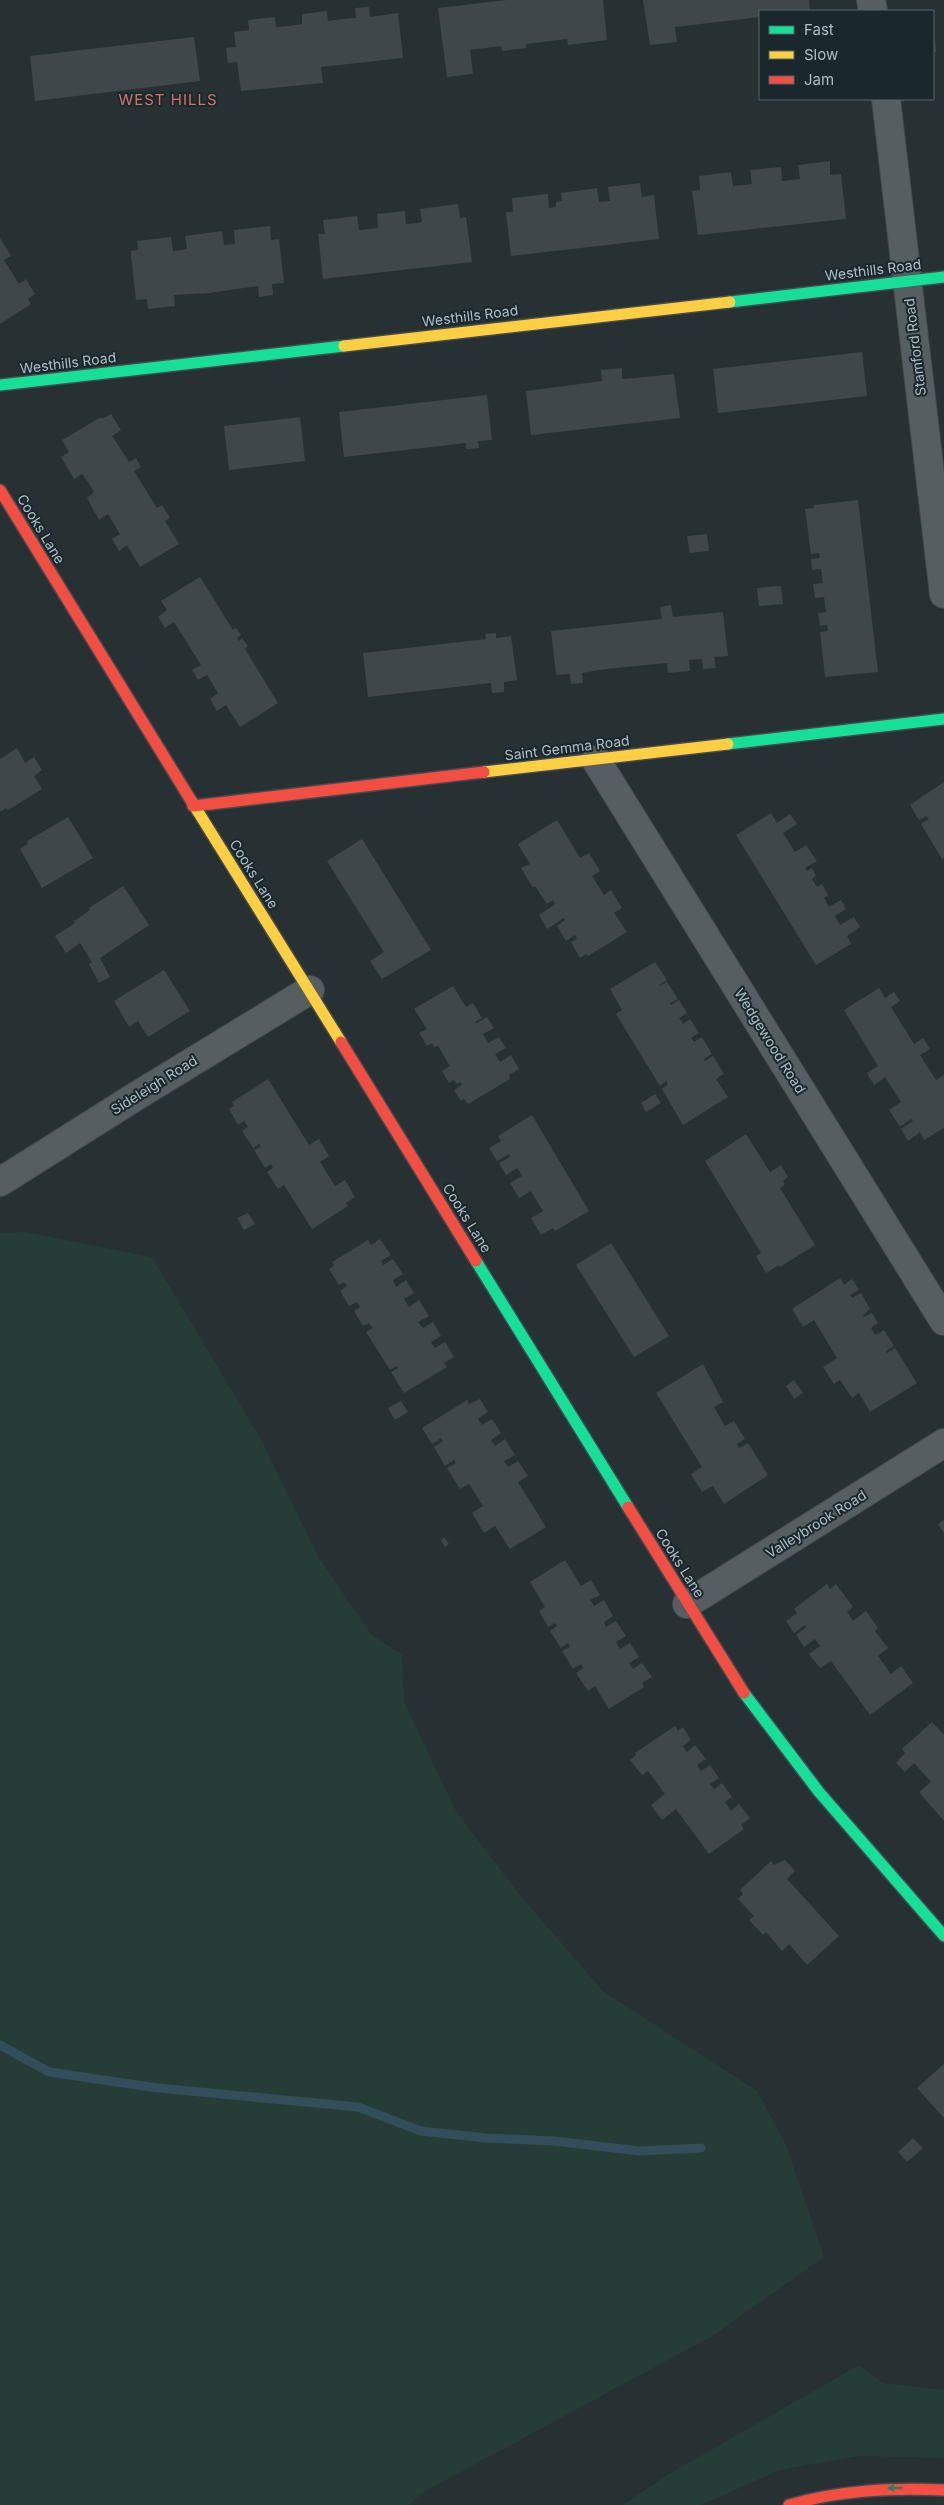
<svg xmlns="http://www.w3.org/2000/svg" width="944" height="2505" font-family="Inter,sans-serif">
<rect width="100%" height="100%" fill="#273033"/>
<g fill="#263c37">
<path d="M26,1232L152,1257L258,1434L319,1558L371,1634L402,1655L404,1702L456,1811L519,1894L603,1991L757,2091L786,2145L824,2257L714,2335L422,2493L409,2505H0V1233Z"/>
<path d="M859,2365L883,2383L944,2390V2458L859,2456L780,2470L701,2505H623L669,2474Z"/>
</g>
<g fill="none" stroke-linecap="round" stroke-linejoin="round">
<path stroke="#324e5a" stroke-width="9" d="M0,2045L49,2072L158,2088L358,2107L421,2131L486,2138L554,2141L640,2151L701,2148"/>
</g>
<g fill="#3f474a">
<path d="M507,0H603L607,40L568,45L567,39L526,44V48L502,51L501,46L470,50L473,74L447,77L438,8Z"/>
<path d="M643,0H809L810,11H760V17L675,27L677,42L650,45Z"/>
<path d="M369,7L370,17L398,13L403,58L321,67L323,83L241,91L237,62L228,63L226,48L236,47L234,32L249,30L248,20L275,17L276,27L288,26L302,24V14L327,11L328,21L342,19L356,18L355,8Z"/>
<path d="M194,37L200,81L35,101L30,56Z"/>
<path d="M933,41H935L936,52H933Z"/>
<path d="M830,161V175L841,174L846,219L698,235L692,191L700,190L699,176L731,172L733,186L752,184L750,170L781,167L782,181L790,180L800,179L798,165Z"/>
<path d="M640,183L642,197L654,195L659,239L511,256L506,212H513L512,198L548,194L549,208L554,207H556V202L562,201L561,193L597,188L599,202L610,201L608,187Z"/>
<path d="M458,204L460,218L466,217L472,262L323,279L318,234H325L323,220L357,216L359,230L378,228L377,214L405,211L406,224L418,223L422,222L420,209Z"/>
<path d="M270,226L271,240L279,239L284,283L272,284L273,295L259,297L258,286L209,293L174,295L175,306L148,309L147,299L136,300L131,256V251L138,250L137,241L171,237L173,251L187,249L185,236L222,231L224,245L235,244L234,230Z"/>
<path d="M0,238L11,256L4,260L19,284L26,279L35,294L28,299L31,304L0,324Z"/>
<path d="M862,352L867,396L718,413L713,369Z"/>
<path d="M622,368V379H625L674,374L680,418L531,435L526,391L602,381L601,370Z"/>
<path d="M487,395L492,440L478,441L479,448L466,449V443L344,457L339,412Z"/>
<path d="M111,414L121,430L112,436L129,462L136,458L141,467L134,471L157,508L162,505L170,518L165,521L179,544L140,567L127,545L119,551L112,539L120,534L108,514L99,520L87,498L94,492L88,482L82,474L74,479L61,457L69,452L62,440L101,417L102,419Z"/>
<path d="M300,417L305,461L229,470L224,426Z"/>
<path d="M858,500L878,672L825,677L820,632L828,631L827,625L820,626L818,613L826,612L824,597L815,598L813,584L823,583L821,569L812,570L811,559L820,558L819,553L811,554L805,509L814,508V505Z"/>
<path d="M707,534L709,551L690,553L687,536Z"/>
<path d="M200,577L233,630L236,628L241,635L237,638L239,641L242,638L248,646L245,649L278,703L240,727L226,705L217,711L210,699L218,693L207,675L198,680L192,670L201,665L174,622L165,628L158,617L167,610L161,601Z"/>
<path d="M781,586L783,604L759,606L757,588Z"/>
<path d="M671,605L673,617L723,612L728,656L714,657L716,668L703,669L702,659L689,660L690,671L668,673L667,663L606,669L582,673L583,683L571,684L570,674L556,675L551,631L662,619L660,607Z"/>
<path d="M496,633V638L511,636L517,680L504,682V692L492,693L491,683L368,697L363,653L486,639L485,634Z"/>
<path d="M17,748L25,763L34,757L42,770L34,776L42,789L8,810L6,808L0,812V759Z"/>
<path d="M944,782V858L942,859L921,824L929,819L926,816L919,820L910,805Z"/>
<path d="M771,813L777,823L790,814L797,824L783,833L795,852L806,845L817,861L805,868L807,871L812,868L816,876L812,879L817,887L822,884L828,895L824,898L829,907L841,900L846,909L835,916L840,925L854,917L860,927L847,936L851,944L816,965L736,835Z"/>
<path d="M68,817L93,858L42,888L20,849L28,844L27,841Z"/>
<path d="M557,820L580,858L589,853L600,871L592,876L604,895L611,890L622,908L614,913L627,932L588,956L586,954L580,958L571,942L577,939L575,935L566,941L557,926L565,920L564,918L547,929L539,915L555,904L553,900L547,904L535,886L533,888L521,868L530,864L518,844Z"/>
<path d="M362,839L431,950L382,979L370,961L384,952L327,861Z"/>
<path d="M123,886L149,925L100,958L110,977L99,983L89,964L92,962L80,943L66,953L55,936L75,923L74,921L90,910L89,908Z"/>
<path d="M655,962L667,980L659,985V986L667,982L678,999L670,1003L671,1005L679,1000L687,1013L679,1018L683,1024L690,1019L699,1033L691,1038L694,1042L702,1037L712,1054L704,1059L705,1061L713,1056L724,1074L716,1079L728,1097L683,1125L662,1089L668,1084L666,1081L660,1086L616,1014L622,1010L610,989Z"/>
<path d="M164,970L190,1011L148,1037L138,1021L129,1027L114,1001Z"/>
<path d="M453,986L466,1007L473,1003L482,1018L475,1022L477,1023L487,1017L494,1028L483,1034L488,1043L499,1037L506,1048L495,1054L500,1062L511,1055L519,1069L509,1075L510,1079L468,1104L464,1099L461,1101L454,1090L462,1085L460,1082L457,1084L454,1080L449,1083L442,1071L450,1066L438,1046L434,1047L432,1043L427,1046L419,1033L427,1029L414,1009Z"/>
<path d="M879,988L885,998L894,992L900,1001L891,1007L914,1044L923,1038L930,1049L920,1055L936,1080L944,1075V1128L924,1140L920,1132L908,1141L901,1129L913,1121L911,1119L900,1127L889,1110L901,1102L885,1077L874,1085L867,1073L878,1066L844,1010Z"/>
<path d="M268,1079L309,1145L319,1139L329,1156L320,1162L335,1186L345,1180L355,1197L346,1203L348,1206L312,1229L284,1185L278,1189L267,1172L273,1168L271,1164L265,1168L254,1150L261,1147L259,1144L253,1148L242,1131L248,1127L247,1125L244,1121L238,1125L229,1109L234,1106L232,1102Z"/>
<path d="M655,1094L661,1103L646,1112L641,1103Z"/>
<path d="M532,1115L589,1211L555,1231L553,1228L541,1235L531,1218L543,1211L531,1191L519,1198L510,1183L522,1176L520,1172L517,1168L506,1175L499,1163L510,1157L509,1154L497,1161L489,1148L501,1141L498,1136Z"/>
<path d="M746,1134L770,1172L781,1165L788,1177L783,1181L785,1184L780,1188L815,1245L780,1267L779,1265L766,1273L756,1256L761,1253L705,1161Z"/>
<path d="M248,1213L255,1224L244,1230L237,1218Z"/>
<path d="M380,1239L391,1255L381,1261L383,1265L393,1259L403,1274L393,1280L396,1287L406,1280L414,1293L404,1299L409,1307L419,1300L429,1316L418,1322L423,1328L433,1322L441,1336L431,1342L432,1344L435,1348L445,1342L454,1357L444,1363L447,1367L404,1393L391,1372L398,1368L397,1366L390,1370L366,1332L373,1328L369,1323L363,1326L354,1311L360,1307L357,1302L349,1306L340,1291L347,1286L344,1282L339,1285L329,1269L334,1266L332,1262L368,1240L371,1245Z"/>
<path d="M611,1243L669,1336L634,1357L576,1265Z"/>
<path d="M840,1278L844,1285L852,1279L859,1290L850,1295L852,1298L861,1293L870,1309L863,1315L864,1317L872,1313L878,1323L871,1328L874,1333L876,1335L884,1330L894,1346L886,1351L887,1353L895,1348L917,1383L870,1412L859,1393L852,1398L840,1380L834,1384L823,1367L837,1358L814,1320L803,1327L792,1309Z"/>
<path d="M703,1364L723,1402L714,1407L725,1426L734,1421L745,1439L737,1444L739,1448L748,1443L768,1475L724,1504L713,1486L702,1492L691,1474L702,1467L656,1393Z"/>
<path d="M794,1380L803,1393L794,1399L786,1386Z"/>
<path d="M480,1399L488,1412L478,1419L482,1425L492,1419L501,1433L491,1440L495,1446L505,1439L515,1455L504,1461L508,1467L518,1461L528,1476L518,1482L546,1527L510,1549L495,1526L484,1533L472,1513L483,1506L469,1484L460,1489L447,1468L456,1463L454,1460L445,1466L434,1447L443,1441L441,1438L432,1444L422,1428L467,1400L469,1404Z"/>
<path d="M401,1401L408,1412L395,1420L388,1408Z"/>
<path d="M944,1520V1533L938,1524Z"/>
<path d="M444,1537L449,1544L445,1547L441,1540Z"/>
<path d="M565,1560L581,1586L591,1580L600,1595L590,1600L594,1606L604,1600L613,1616L604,1622L605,1625L606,1627L616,1621L626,1636L616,1642L620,1649L630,1643L639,1657L629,1663L633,1669L642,1663L652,1677L642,1683L644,1687L609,1709L595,1686L588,1691L576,1673L583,1668L581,1664L573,1669L562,1651L570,1647L568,1643L561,1648L550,1631L557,1626L555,1623L548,1627L539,1611L545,1607L530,1582Z"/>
<path d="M827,1584L830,1589L836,1584L853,1607L847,1612L853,1621L866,1611L878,1628L875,1631L888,1648L878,1656L891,1674L901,1666L913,1683L870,1715L831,1661L820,1668L809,1654L820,1646L815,1639L804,1647L796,1635L806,1627L805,1625L794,1633L786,1621L797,1613L794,1609Z"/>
<path d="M932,1722L944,1735V1821L919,1792L931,1782L914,1763L905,1772L896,1763L905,1753L902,1749Z"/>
<path d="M675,1726L678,1731L683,1727L691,1740L683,1746L687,1752L695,1745L706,1759L697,1765L701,1771L710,1765L719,1778L710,1784L714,1789L722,1783L732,1797L725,1802L731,1811L739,1804L750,1818L741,1825L744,1829L709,1854L676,1809L662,1820L651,1805L665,1794L648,1771L642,1775L630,1760L636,1755L635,1753Z"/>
<path d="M785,1860L795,1871L787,1879L839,1936L807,1965L789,1944L782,1951L766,1932L763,1935L749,1920L754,1916L738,1899L743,1894L740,1890L771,1861L774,1865Z"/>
<path d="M944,2064V2118L917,2088Z"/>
<path d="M913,2138L923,2148L907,2162L898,2152Z"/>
</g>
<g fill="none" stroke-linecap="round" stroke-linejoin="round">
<defs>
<g id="street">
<path d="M871,0L873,11"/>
<path d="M886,99L944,594"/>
<path d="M596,760L944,1321"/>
<path d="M0,1182L138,1095L310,990"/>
<path d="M687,1604L944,1443"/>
</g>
<g id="fast">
<path d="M730,302L944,277"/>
<path d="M0,385L344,346"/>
<path d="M728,744L944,719"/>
<path d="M476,1261L628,1507"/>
<path d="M744,1693L819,1792L944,1936"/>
</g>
<g id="slow">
<path d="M344,346L730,302"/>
<path d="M484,772L728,744"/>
<path d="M192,802L341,1042"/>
</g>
<g id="jam">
<path d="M0,490L192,802"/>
<path d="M193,806L484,772"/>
<path d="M341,1042L476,1261"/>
<path d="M628,1507L744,1693"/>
<path d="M789,2505C840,2490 891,2488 944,2490"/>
</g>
</defs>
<use href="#street" stroke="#444b4e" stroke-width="30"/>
<use href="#fast" stroke="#444b4e" stroke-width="14"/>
<use href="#slow" stroke="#444b4e" stroke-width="14"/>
<use href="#jam" stroke="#444b4e" stroke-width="14"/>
<use href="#street" stroke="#565e61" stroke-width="28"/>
<use href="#fast" stroke="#16e098" stroke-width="11"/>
<use href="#slow" stroke="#ffcf43" stroke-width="11"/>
<use href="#jam" stroke="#f24e42" stroke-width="11"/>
</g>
<defs><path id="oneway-solid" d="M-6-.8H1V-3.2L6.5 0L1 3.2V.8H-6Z" transform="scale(1.25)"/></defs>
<use fill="#188463" href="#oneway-solid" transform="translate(895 2488) rotate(178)"/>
<g text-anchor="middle" stroke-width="4" stroke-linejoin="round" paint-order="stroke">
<g font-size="14" fill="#afbec5" stroke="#1a282e">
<text transform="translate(873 270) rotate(-7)" y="5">Westhills Road</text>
<text transform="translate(470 316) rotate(-7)" y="5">Westhills Road</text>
<text transform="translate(915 347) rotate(-97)" y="5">Stamford Road</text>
<text transform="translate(68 363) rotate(-7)" y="5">Westhills Road</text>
<text transform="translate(41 529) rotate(59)" y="5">Cooks Lane</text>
<text transform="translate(567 748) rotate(-7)" y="5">Saint Gemma Road</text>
<text transform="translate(254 874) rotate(58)" y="5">Cooks Lane</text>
<text transform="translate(770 1041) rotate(58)" y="5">Wedgewood Road</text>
<text transform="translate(154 1085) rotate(-32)" y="5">Sideleigh Road</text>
<text transform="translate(467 1218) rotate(58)" y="5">Cooks Lane</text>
<text transform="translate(816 1524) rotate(-32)" y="5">Valleybrook Road</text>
<text transform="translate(680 1563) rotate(58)" y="5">Cooks Lane</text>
</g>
<g font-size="15" letter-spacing="1" fill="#d57465" stroke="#1a282e">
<text x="168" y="105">WEST HILLS</text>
</g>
</g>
<rect x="759" y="10" width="175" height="90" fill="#1a282e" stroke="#56646a"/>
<rect x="769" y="26" width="25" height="8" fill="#16e098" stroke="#56646a"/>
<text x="804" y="35" font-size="15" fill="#afbec5">Fast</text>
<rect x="769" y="51" width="25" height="8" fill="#ffcf43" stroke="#56646a"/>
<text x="804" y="60" font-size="15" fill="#afbec5">Slow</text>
<rect x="769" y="76" width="25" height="8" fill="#f24e42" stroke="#56646a"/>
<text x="804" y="85" font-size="15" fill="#afbec5">Jam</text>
</svg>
